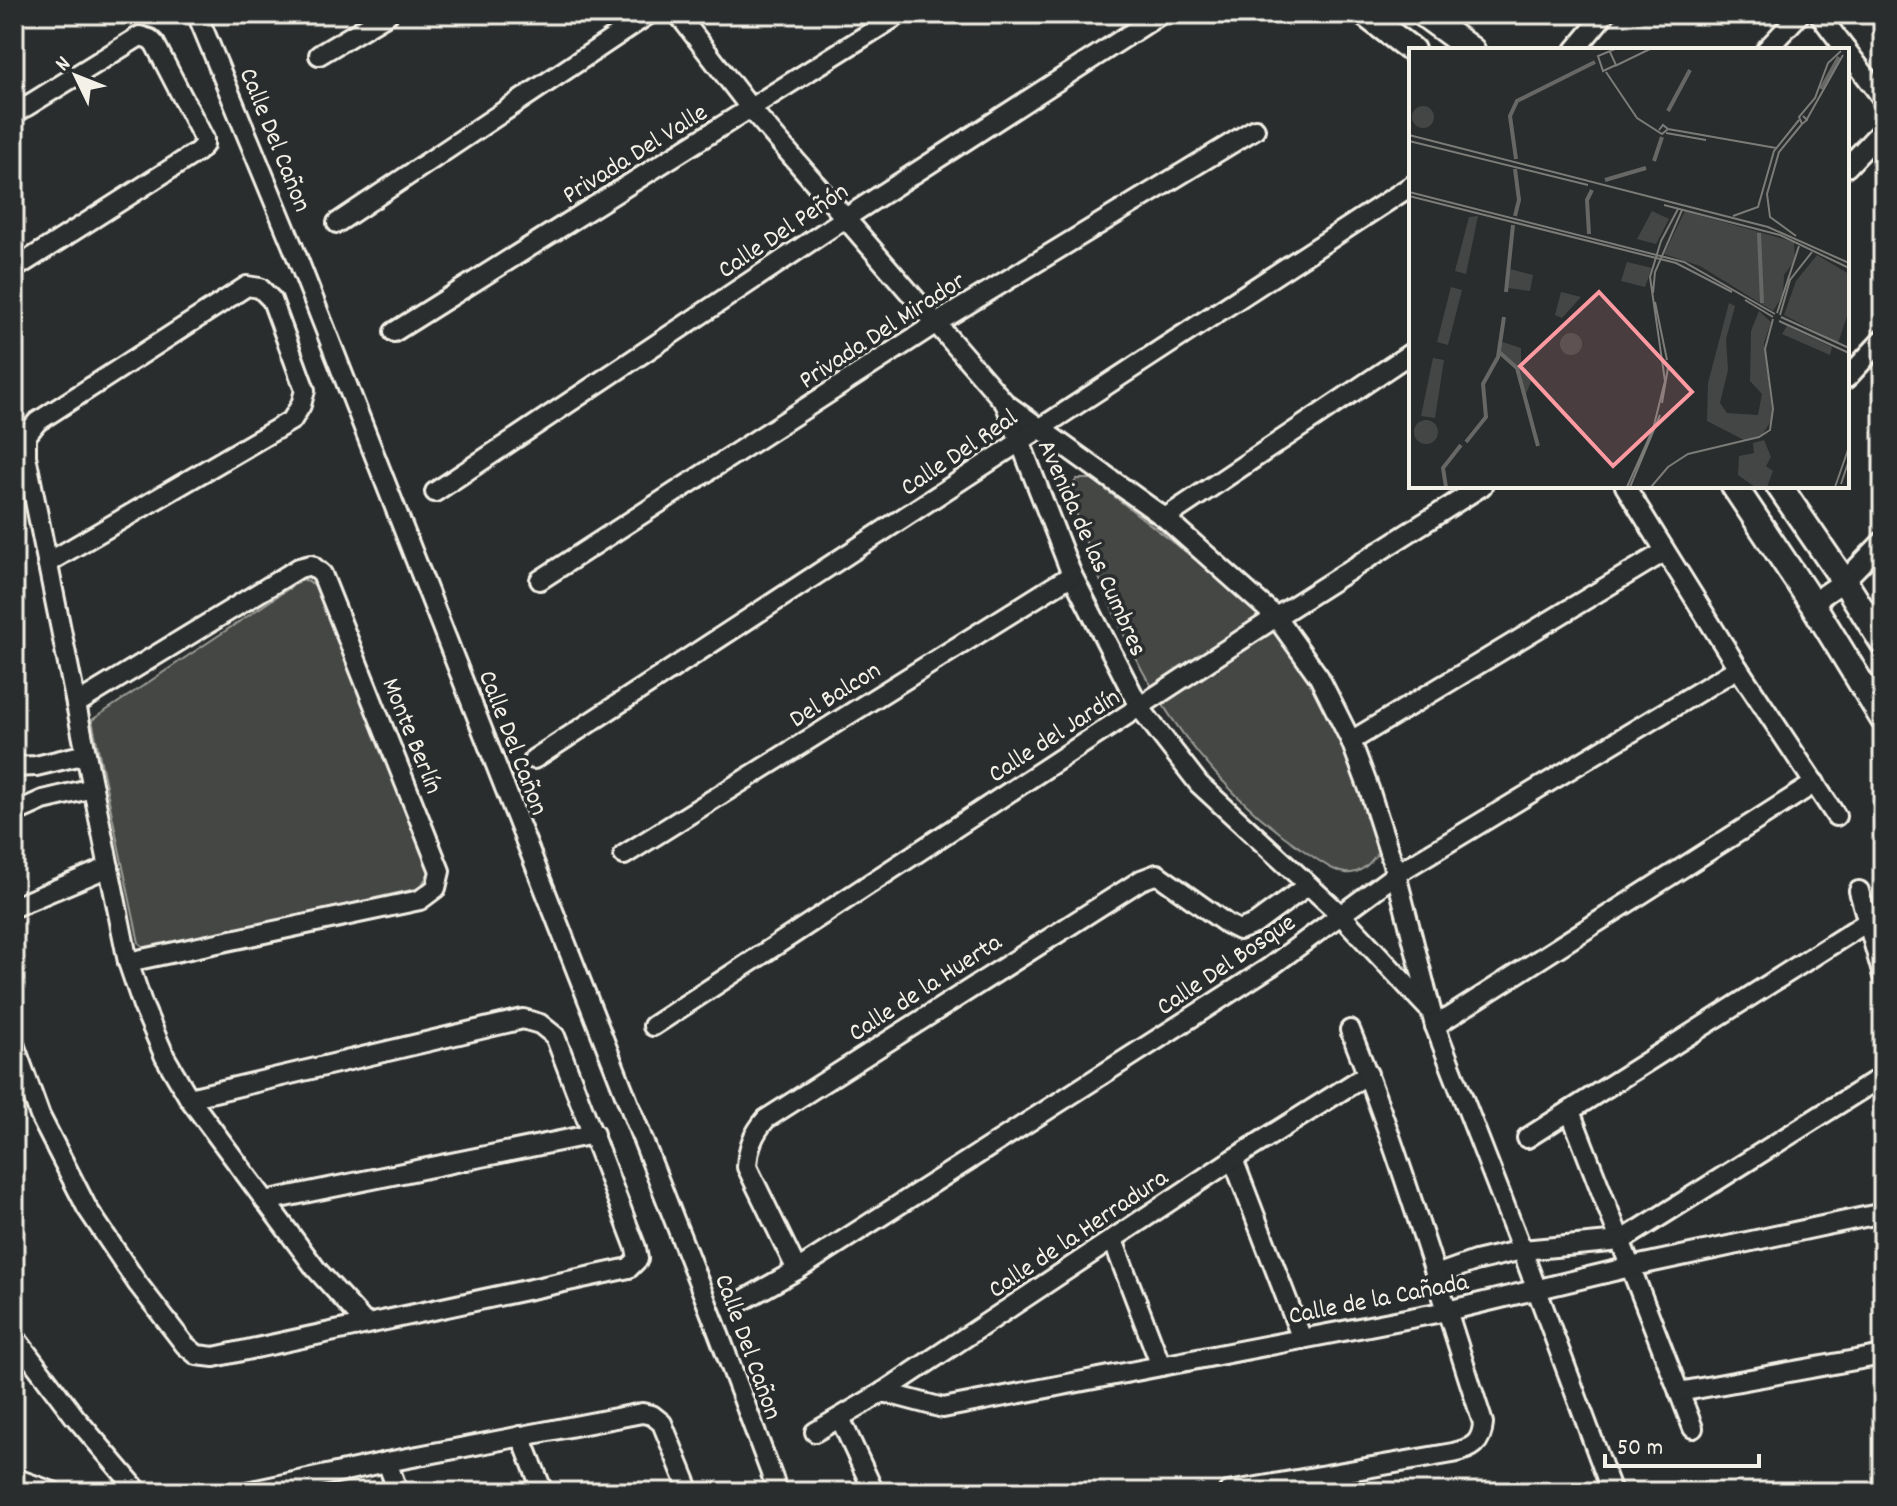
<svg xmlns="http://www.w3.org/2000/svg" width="1897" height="1506" font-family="Dekko,sans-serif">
<rect width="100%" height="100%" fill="#2a2d2e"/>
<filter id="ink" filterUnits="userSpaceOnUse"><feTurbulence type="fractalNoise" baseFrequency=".0125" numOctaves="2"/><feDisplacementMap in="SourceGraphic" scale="16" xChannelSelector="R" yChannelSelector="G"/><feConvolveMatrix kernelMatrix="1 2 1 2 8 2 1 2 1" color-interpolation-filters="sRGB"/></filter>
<g filter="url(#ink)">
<g fill="#444645" stroke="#9c9c96" stroke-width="2">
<path d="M1077,479H1092L1254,605L1290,647L1313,679L1347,748L1380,849C1356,888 1337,873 1306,852C1176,764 1113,636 1069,490Z"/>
<path d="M303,579L318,587L430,871L420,888L146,949L139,943L92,720Z"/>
</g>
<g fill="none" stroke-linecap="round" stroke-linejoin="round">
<defs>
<g id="minor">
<path d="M197,14L293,247L715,1324L778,1492"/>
<path d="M678,14L751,109L1005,403L1165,518L1276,617L1319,677L1351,741L1369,789L1396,874L1435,1026L1522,1250L1612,1492"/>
<path d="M1819,14L1846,50"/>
<path d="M1575,50L1605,14"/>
<path d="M1766,50L1800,14"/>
<path d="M1847,51L1883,99"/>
<path d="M319,55L388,14"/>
<path d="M14,114L140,36L150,39L155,44L204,139V145L197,152L14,269"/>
<path d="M1847,167L1883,129"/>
<path d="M337,223L649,14"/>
<path d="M394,332L900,14"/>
<path d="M1847,378L1883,339"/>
<path d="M1005,403L1072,575L1140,708L1199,784L1341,915L1427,1007"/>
<path d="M1625,486L1738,668L1836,816"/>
<path d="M435,492L847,217L1161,14"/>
<path d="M1165,518L1411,353"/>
<path d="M47,563L292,420L301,405L305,390L272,300L260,288L247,286L37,422L26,436V456L128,962L143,1006L165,1057L189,1098L316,1269L366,1324"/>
<path d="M540,580L935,324L1255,129"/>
<path d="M1812,603L1844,581L1883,541"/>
<path d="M76,704L299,568L311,565L322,574L440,871L436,888L420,900L128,962"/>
<path d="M1351,741L1664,552"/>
<path d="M534,759L1411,186"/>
<path d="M14,767L36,766L86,754"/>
<path d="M14,813L43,800L93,788"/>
<path d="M624,855L1072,575"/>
<path d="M1859,891L1883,976"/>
<path d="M14,907L109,867"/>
<path d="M653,1026L1276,617L1482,486"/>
<path d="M1435,1026L1815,783"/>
<path d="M14,1044L40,1116L87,1208L138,1284L185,1345L197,1355L214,1357L629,1268L638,1259L636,1248L555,1036L540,1024L523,1019L189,1098"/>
<path d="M1570,1111L1693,1428"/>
<path d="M1527,1138L1867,922"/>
<path d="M1233,1159L1302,1339"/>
<path d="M265,1201L594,1134"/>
<path d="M1113,1240L1161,1366"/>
<path d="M797,1270L747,1167C748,1147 753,1134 766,1119L1141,880L1157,874L1227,924L1239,930L1255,924L1308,885"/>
<path d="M1436,1275L1475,1261L1522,1250L1621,1241L1883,1076"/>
<path d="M740,1302L797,1270L1270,967L1396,874L1738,668"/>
<path d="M14,1336L75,1417L139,1492"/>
<path d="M883,1392L943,1408L1447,1311L1630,1267L1883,1213"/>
<path d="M1679,1392L1883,1355"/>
<path d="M840,1418L874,1492"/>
<path d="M815,1432L883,1392L1233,1159L1368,1074"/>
<path d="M521,1436L543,1492"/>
<path d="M387,1462L398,1492"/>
<path d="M14,1478L53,1492"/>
<path d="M247,1492L387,1462L642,1413L652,1415L662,1423L690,1492"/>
<path d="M1228,1492L1453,1453C1472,1449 1482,1443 1483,1423C1440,1292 1402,1158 1350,1030"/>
</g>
<g id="tertiary">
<path d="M1365,14L1412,50"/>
<path d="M1423,14L1472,50"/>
<path d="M1734,486L1812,603L1883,719"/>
<path d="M1779,486L1844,581L1883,643"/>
</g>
</defs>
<use href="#minor" stroke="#f4f1e8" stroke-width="24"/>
<use href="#tertiary" stroke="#f4f1e8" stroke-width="30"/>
<use href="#minor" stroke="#2a2d2e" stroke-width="18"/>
<use href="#tertiary" stroke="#2a2d2e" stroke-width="24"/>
</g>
</g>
<g text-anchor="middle" stroke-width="7" stroke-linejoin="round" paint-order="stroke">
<g font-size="26" fill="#f4f1e8" stroke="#2a2d2e">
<text transform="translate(277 139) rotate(68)" y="9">Calle Del Cañon</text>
<text transform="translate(634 152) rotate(-32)" y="9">Privada Del Valle</text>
<text transform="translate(782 229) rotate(-34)" y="9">Calle Del Peñón</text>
<text transform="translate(881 329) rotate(-33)" y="9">Privada Del Mirador</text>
<text transform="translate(958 451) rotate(-34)" y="9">Calle Del Real</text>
<text transform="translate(1094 547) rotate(66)" y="9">Avenida de las Cumbres</text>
<text transform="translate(834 693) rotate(-32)" y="9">Del Balcon</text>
<text transform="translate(1053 734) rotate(-33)" y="9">Calle del Jardín</text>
<text transform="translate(414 735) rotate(68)" y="9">Monte Berlín</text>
<text transform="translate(515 742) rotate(69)" y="9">Calle Del Cañon</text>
<text transform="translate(1225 963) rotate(-34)" y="9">Calle Del Bosque</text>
<text transform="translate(924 986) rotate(-33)" y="9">Calle de la Huerta</text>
<text transform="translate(1077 1232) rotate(-34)" y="9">Calle de la Herradura</text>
<text transform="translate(1378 1297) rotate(-11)" y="9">Calle de la Cañada</text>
<text transform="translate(750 1346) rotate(70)" y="9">Calle Del Cañon</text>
</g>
</g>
<g transform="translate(1409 48)">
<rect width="440" height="440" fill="#2a2d2e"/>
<path d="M3 69a11 11 0 1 1 22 0a11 11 0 1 1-22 0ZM243,163L260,171L247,196L228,191ZM276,163L385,194L386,212L375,227L374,247L364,263L291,218L255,206ZM69,168L57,226L46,223L60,169ZM408,207L440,226V262L429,295L375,267L387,233ZM218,214L243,220L236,239L212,233ZM101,221L124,227L121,243L99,240ZM42,239L53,242L39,297L28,294ZM152,244L172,249L153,270L146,267ZM320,255L326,258L317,291L319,322L311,355L318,365L349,367L353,346L341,333L342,283L350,263L362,274L355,295L364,370L353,387L335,392L298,373L299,335ZM378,278L423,299L421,307L373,286ZM151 296a11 11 0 1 1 22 0a11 11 0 1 1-22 0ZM90,293L112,300V318L123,332L115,350L109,319L90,302ZM24,310L35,312L26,370L12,368ZM5 384a12 12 0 1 1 24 0a12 12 0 1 1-24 0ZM355,392L362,409L357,418L364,423L358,439H346L329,427L330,408L345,405L344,395Z" fill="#444645"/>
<path fill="none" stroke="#676866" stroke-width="4" d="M412,41L430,9M259,63L281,22M107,111L101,68L108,53L186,14M245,113L253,89M196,132L237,120M106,168L110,152L106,121M350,185L353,255M180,186L178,152L183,142M97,244L104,177M90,304L108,320L129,398M57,394L77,369L74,336L89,309L95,269M37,439L34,420L52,397"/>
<path fill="none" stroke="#7b7b78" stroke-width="2" d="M201,4L207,17L194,23L189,8L206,1M206,18L241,1M197,24L228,70L253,86L259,81L254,77L250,82M394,68L398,72L393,76L390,69L406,50L419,15L432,3M398,71L434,7M259,81L367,100M257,85L297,92M0,87L359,179L440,215M0,93L179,137M0,144L275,214L366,266M0,148L267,215L323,244M255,157L371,187L440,220M324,168L349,159L365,103L390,72M387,188L361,169L358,146L370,104L393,76M244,245L246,224L273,162M336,252L364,269M246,254L258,312M368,265L390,198M371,267L381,232L403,204M372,269L440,300M370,273L440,305M253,355L259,320M432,436L440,412M218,439L244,381L256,333L241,229L252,193L269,161M221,439L251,367M242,439L259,419L279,406L350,389L361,382L364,361L356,301L364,271M426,439L440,399"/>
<path fill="#ff9aa2" fill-opacity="0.15" stroke="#ff9aa2" stroke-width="4" d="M190,244L283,344L204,418L111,318Z"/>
<rect width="440" height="440" fill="none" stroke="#f4f1e8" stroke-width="4"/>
</g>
<rect width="1897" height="1506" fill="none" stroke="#2a2d2e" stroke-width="48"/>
<rect x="24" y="24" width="1849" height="1458" fill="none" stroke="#f4f1e8" stroke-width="3" filter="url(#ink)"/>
<g transform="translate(76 76) rotate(313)" stroke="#2a2d2e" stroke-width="6" paint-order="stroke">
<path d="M0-6L14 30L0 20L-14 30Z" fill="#f4f1e8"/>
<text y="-12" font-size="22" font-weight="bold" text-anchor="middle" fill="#f4f1e8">N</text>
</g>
<path d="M1605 1454v12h154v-12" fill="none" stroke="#f4f1e8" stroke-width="4"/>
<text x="1617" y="1454" font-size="24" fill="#f4f1e8" stroke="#2a2d2e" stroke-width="6" paint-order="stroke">50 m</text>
</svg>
